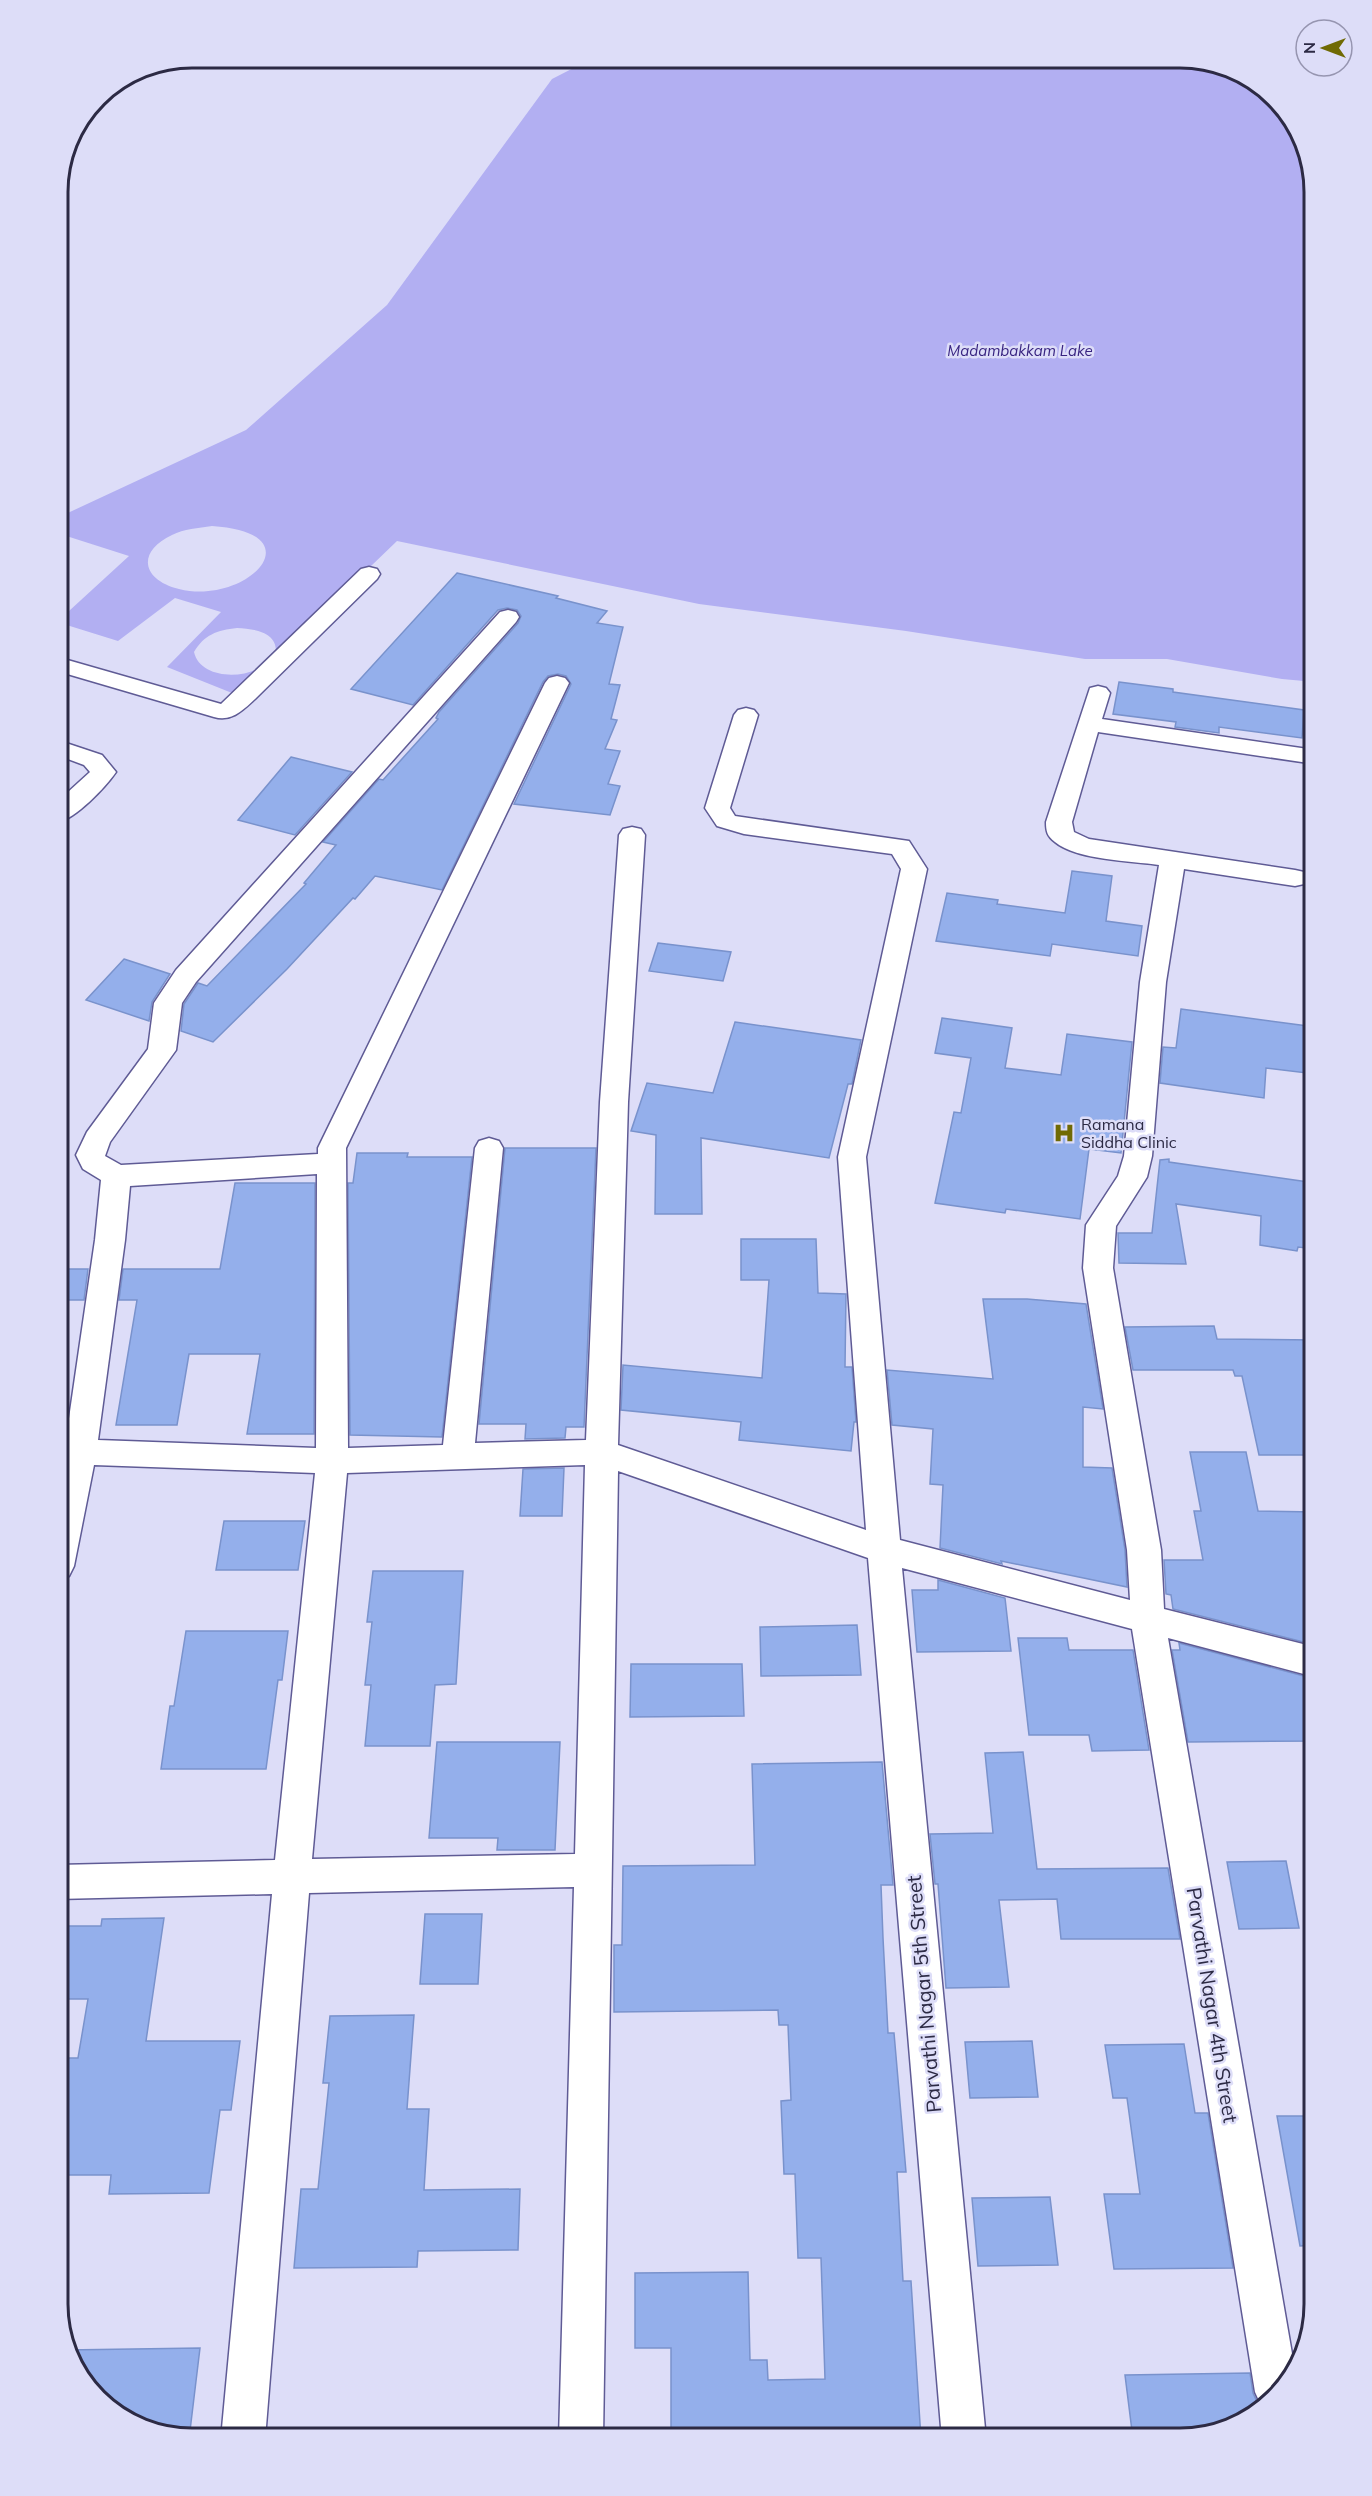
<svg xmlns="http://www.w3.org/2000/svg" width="1372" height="2496" font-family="Mulish,sans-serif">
<rect width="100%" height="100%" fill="#ddddf8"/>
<path fill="#b2aff2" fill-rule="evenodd" d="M595,57H1190L1256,80L1305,140L1315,191V682L1282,679L1167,659H1085L906,631L699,604L397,541L237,695L167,667L221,612L175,598L118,641L57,622L129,556L57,533V518L246,430L387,305L552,79ZM212,526C318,533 246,606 179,589C142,580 136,552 172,535C184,529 198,528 212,526ZM237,628C253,629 276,631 276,651C272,656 268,662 263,665C245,680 200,679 194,652C204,635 217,630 237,628Z"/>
<g fill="#94afeb" stroke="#7992cc" stroke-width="1.5">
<path d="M457,573L558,596L556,598L607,611L597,623L623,627L609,684L620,685L611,719L617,720L605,749L620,751L608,784L620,786L610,815L514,804L571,684L566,676L558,674L548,676L543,682L442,890L375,876L355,899L353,898L287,969L213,1042L181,1031L184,1004L198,983L207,986L306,884L304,883L336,845L323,842L379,779L383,780L438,719L436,718L439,712L518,623L521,616L517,610L507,608L498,610L413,705L351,689Z"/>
<path d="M1119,682L1173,689V692L1304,710L1302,738L1219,727V733L1175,727L1176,722L1113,714Z"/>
<path d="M291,757L352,772L295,835L238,820Z"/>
<path d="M1072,871L1112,876L1106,921L1142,926L1138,956L1052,944L1050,956L936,941L947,893L998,900L997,904L1065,913Z"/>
<path d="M658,943L731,952L723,981L649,971Z"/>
<path d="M124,959L170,974L152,1002L149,1021L86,1000Z"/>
<path d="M1181,1009L1315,1027V1074L1266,1068L1264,1098L1160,1083L1163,1047L1176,1048Z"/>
<path d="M942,1018L1012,1028L1005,1068L1061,1075L1067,1034L1132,1042L1121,1153L1089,1149L1080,1219L1006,1209L1005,1213L935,1203L954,1112L961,1113L971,1058L935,1053Z"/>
<path d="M735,1022L861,1040L852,1084H848L829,1158L701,1138L702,1214H655L656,1135L631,1131L647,1083L713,1093Z"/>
<path d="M505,1148H596L584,1427H566L565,1438L525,1439L526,1424H479Z"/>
<path d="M357,1153H408L407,1157H472L442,1437L350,1435L348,1183H353Z"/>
<path d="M1169,1159V1162L1315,1183V1249L1298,1247L1297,1251L1260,1245L1261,1216L1176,1204L1186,1264L1119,1263L1118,1233H1152L1160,1160Z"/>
<path d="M235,1183H315L314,1434H247L260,1354H189L177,1425H116L137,1300H119L123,1269H220Z"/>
<path d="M741,1239H816L818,1293L846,1294L845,1367H852L856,1422H854L851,1451L739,1440L741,1422L621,1410L623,1365L762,1378L769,1280H741Z"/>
<path d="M57,1269H88L84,1300H57Z"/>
<path d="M983,1299H1027L1086,1304L1103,1409L1083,1407V1467L1112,1468L1125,1550L1127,1587L1001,1561L1002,1564L940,1548L943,1485L930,1484L933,1429L892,1425L887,1370L993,1379Z"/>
<path d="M1214,1326L1217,1339L1315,1340V1455H1259L1242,1376H1235L1233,1370H1133L1125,1327Z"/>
<path d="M1190,1452H1246L1258,1511L1315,1512V1645L1173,1609L1171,1595L1166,1594L1164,1560H1203L1194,1511H1201Z"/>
<path d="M564,1468L562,1516H520L523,1469Z"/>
<path d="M224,1521H305L298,1570H216Z"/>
<path d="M373,1571H463L456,1684L435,1685L430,1746H365L371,1685H365L372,1622H367Z"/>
<path d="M938,1580L1005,1598L1011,1651L917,1652L912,1590H938Z"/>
<path d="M857,1625L861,1675L761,1676L760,1627Z"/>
<path d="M186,1631H288L282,1680H278L266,1769H161L170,1706H174Z"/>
<path d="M1018,1638H1067L1069,1650H1133L1149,1750L1092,1751L1089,1735H1029Z"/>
<path d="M1179,1643L1315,1679V1741L1188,1742L1172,1650H1180Z"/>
<path d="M631,1664H742L744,1716L630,1717Z"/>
<path d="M437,1742H560L555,1850H497L498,1838H429Z"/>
<path d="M1023,1752L1037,1869L1168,1868L1180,1939H1061L1057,1899L999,1900L1009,1987L946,1988L938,1884H935L930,1834L993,1833L985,1753Z"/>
<path d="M882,1762L893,1885H881L883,1938L888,2033H894L906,2172H897L903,2281H911L921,2439H671V2348H635V2273L748,2272L750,2360H767L768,2380L825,2379L821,2258H798L795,2174H784L781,2101L791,2100L788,2025H779L778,2010L614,2012V1945H622L623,1866L755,1865L752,1764Z"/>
<path d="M1286,1861L1299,1928L1239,1929L1227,1862Z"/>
<path d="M425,1914H482L478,1984H420Z"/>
<path d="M164,1918L146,2041H240L231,2110H220L209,2193L109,2194L111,2175H57V2058H78L88,1999H57V1926H101L102,1919Z"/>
<path d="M414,2015L407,2109H429L424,2190L520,2189L518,2250L418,2251L417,2267L294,2268L301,2189H318L329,2083H323L330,2016Z"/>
<path d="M1032,2041L1038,2097L970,2098L965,2042Z"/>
<path d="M1184,2044L1195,2113H1208L1233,2268L1114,2269L1104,2194H1140L1127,2098H1113L1105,2045Z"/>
<path d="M1277,2116H1315V2245L1300,2246Z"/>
<path d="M1050,2197L1058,2265L978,2266L972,2198Z"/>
<path d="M200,2348L189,2439H183L116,2416L67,2356L66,2350Z"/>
<path d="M1250,2373L1253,2393L1259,2406L1232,2429L1181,2439H1133L1125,2375Z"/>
</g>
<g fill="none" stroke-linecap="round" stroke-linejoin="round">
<defs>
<g id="minor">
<path d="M369,567L377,569L380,574L377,579L255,699C243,710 232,722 214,717L57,671V657L221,704L361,569Z"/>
<path d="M508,610L516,612L519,617L516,622L196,982L182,1003L176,1050L110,1142L105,1156L121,1165L318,1154V1148L545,683L549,678L557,676L565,678L569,683L346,1148L348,1448L443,1445L475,1148L479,1141L489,1138L499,1141L503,1148L475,1443L586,1440L600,1102L619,835L623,829L632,827L641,829L645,835L628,1102L618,1445L866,1530L838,1157L901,869L892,854L744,834L717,826L705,808L734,715L738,710L746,708L754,710L758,715L730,808L735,816L909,841L927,869L866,1157L900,1540L1130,1600L1127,1550L1083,1268L1086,1225L1118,1176L1124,1156L1140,982L1159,865C1131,861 1077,860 1055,842C1047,836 1046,831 1046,822L1090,688L1098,686L1106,688L1110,693L1102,719L1315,750V764L1098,732L1072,822L1074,832L1089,839L1295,870L1304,872L1308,878L1304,884L1295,886L1184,869L1166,982L1152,1156L1147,1177L1116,1226L1113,1268L1161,1550L1164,1609L1315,1647V1677L1168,1638L1295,2371L1293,2379L1261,2405L1255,2392L1132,1629L902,1568L986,2439H942L868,1558L618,1471L603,2439H559L574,1887L309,1893L265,2439H221L272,1894L57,1899V1865L275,1860L315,1473L94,1465L74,1566L69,1576L57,1580V1484L61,1464H57V1438L66,1439L95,1240L101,1180L83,1169L76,1155L87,1132L148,1049L154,1003L176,970L500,612ZM317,1174L316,1448L98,1440L125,1240L130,1186ZM585,1465L575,1854L312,1859L347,1473Z"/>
<path d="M57,740L102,755L116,772C105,788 76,818 57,823V802L90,772L84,765L57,755Z"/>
</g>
</defs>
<use href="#minor" stroke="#5f5b95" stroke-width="3"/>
<use href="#minor" fill="#fff" fill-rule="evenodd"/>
</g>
<defs>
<symbol id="hospital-bare" viewBox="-9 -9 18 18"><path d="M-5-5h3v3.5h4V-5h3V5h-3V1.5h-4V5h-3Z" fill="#706a04" stroke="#ddddf8" stroke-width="2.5" paint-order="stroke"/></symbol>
</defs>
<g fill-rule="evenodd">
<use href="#hospital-bare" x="1049" y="1118" width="30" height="30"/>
</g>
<g text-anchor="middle" stroke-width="5" stroke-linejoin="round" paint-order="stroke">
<g font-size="15" font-style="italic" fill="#382481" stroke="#ddddf8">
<text x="1020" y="356">Madambakkam Lake</text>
</g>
<g font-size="16" fill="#2c2a44" stroke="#ddddf8" text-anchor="start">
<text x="1081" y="1130">Ramana<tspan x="1081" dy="18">Siddha Clinic</tspan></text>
</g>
<g font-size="20" fill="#2c2a44" stroke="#ddddf8">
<text transform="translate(924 1994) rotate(-95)" y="7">Parvathi Nagar 5th Street</text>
<text transform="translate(1212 2005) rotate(81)" y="7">Parvathi Nagar 4th Street</text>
</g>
</g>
<path d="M0 0H1372V2496H0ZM192 68H1180A124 124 0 0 1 1304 192V2304A124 124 0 0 1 1180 2428H192A124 124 0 0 1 68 2304V192A124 124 0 0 1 192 68Z" fill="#ddddf8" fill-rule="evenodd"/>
<path fill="none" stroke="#2c2a44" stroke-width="3" d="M192 68H1180A124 124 0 0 1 1304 192V2304A124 124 0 0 1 1180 2428H192A124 124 0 0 1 68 2304V192A124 124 0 0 1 192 68Z"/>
<g transform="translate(1324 48) rotate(270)"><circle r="28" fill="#ddddf8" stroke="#9695b0" stroke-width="1.5"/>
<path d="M0-4.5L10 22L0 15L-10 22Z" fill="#706a04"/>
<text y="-9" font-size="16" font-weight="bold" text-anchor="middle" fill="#2c2a44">N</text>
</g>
</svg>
